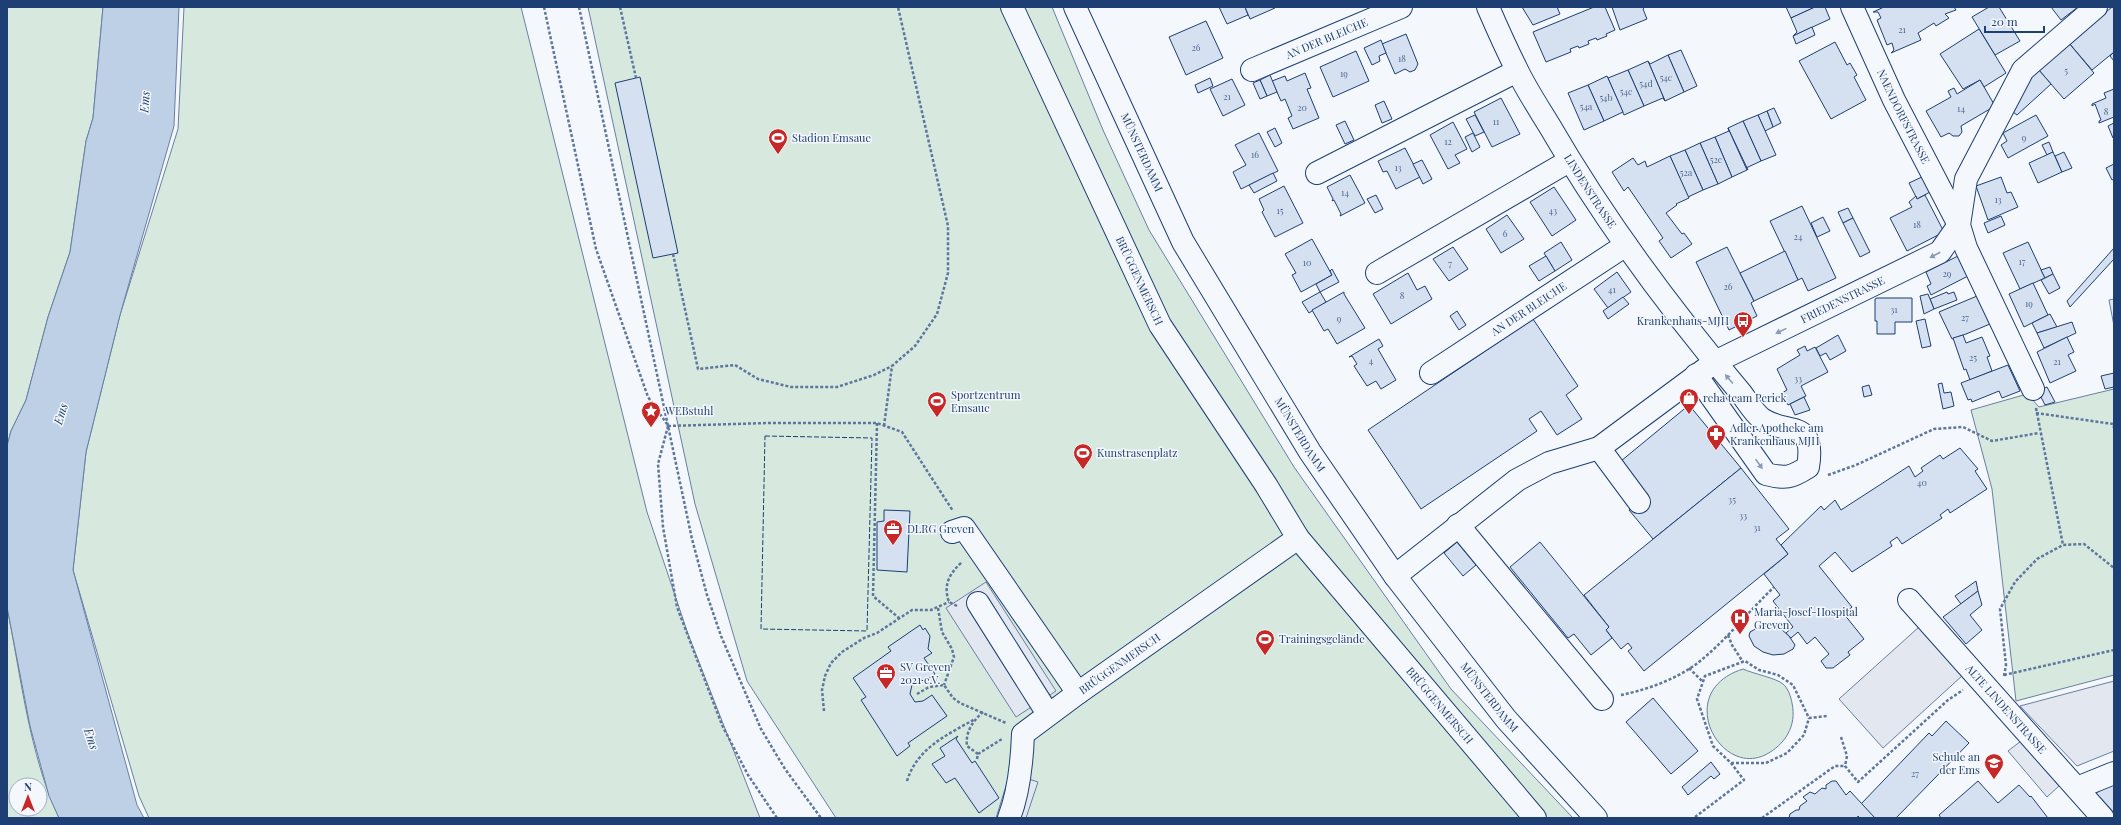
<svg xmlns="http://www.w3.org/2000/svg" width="2121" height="825" font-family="'Playfair Display',serif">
<rect width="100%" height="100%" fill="#f4f7fb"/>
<g fill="#d7e8df" stroke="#687fa3" fill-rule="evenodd">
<path d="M7,7H103L93,118L86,141L70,252L48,317L26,400L11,431L7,446Z"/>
<path d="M184,7H521L647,512L688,634L760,818H149L139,796L73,570L86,452L120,315L178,129Z"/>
<path d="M588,7H1052L1103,130L1149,230L1294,467L1451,689L1573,818H836L747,681L695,504Z"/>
<path d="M2114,389V675L2016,701L1992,489L1971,410L2027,394L2039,407Z"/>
<path d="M7,607C21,676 29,754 59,818H7ZM16,785H40V809H16Z"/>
<path d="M1743,669C1754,674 1776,678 1783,684C1788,688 1791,697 1792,703C1797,726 1785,745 1765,755C1719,777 1673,691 1743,669Z"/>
</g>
<g fill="#e3e8f0" stroke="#687fa3">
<path d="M2114,299V326L2109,300Z"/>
<path d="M986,582L1056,691L1016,717L946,608Z"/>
<path d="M1919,627L1963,675L1883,748L1839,699Z"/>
<path d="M2114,681V751L2077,766L2020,706Z"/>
<path d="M2021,741L2059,786L2047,797L2008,751Z"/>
<path d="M1010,773L1038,782L1026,818H996Z"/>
</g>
<path fill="#bed0e5" stroke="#687fa3" d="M103,7H179L174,126L120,315L86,452L73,570L137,805L144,818H59L49,796L30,726L7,607V446L11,431L26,400L48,317L70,252L86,141L93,118Z"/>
<g fill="#d5e0f0" stroke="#1d3f73">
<path d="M1219,7H1245L1248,15L1227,24Z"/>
<path d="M1245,7H1275V8L1250,19Z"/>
<path d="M1522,7H1557L1560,14L1533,25Z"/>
<path d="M1594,7H1605L1615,30L1606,34L1607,36L1597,40L1596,38L1588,41L1589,44L1579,48L1578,46L1570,49L1571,52L1546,62L1533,32Z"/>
<path d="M1612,7H1645L1643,9L1647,19L1620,30Z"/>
<path d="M1786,7H1815L1791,18Z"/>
<path d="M1815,7H1825L1830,19L1793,36L1797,32L1791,18Z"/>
<path d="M1884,7H1954L1956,10L1945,14L1949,18L1936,26L1934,23L1918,33L1921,40L1891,53L1894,50L1892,43L1887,45L1877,20L1881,18L1878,12H1873Z"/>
<path d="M1989,7H1999L2020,41L1995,55L1972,17Z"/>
<path d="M2051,7H2078L2061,20Z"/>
<path d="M2112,7H2114V52L2092,70L2069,43Z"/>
<path d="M1206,21L1223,58L1186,75L1169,37Z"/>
<path d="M1812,27L1815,35L1796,44L1793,36Z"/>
<path d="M1979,29L2006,73L1984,87L1980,80L1963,89L1940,54Z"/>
<path d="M1406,34L1418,64L1415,70L1410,72L1405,69L1395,74L1382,44Z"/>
<path d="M1381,40L1386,53L1379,56L1380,61L1372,65L1364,48Z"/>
<path d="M1835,42L1847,65L1850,63L1857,75L1854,77L1866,100L1831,119L1799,61Z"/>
<path d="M2068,42L2094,73L2064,99L2038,69Z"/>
<path d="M1681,50L1697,86L1684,92L1668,55Z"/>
<path d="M1356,51L1369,81L1333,97L1320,67Z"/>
<path d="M2114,52V61L2110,56Z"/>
<path d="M1668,55L1684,92L1665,101L1648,61L1650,64Z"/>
<path d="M1648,61L1665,101L1663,98L1644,106L1628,70Z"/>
<path d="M2038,69L2051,84L2017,115L2013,112L2028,78Z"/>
<path d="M1628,70L1644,106L1624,115L1608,78Z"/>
<path d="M1305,73L1311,88L1307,89L1319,118L1293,129L1288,118L1292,116L1285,99L1281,101L1272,81L1285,76L1287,81Z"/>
<path d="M1270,75L1277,92L1267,96L1260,80Z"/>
<path d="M1607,76L1623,112L1604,121L1588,85Z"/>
<path d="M640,77L678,253L653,258L615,83Z"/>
<path d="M1210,78L1213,86L1198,93L1195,85Z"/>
<path d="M1232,79L1245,105L1223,116L1210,89Z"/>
<path d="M1260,80L1267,96L1260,99L1253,83Z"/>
<path d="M1980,80L1995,106L1961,126L1962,132L1959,136H1953L1949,133L1941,137L1926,111L1951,97L1948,91L1954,88L1957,94Z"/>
<path d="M1588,85L1604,121L1584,130L1568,93Z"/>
<path d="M2114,89V117L2099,123V121L2101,120L2095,104L2092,106V104L2106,98L2104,93Z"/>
<path d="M1501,98L1520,134L1492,147L1474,112Z"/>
<path d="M1384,101L1392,119L1382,123L1375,105Z"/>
<path d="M1774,108L1781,123L1773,127L1767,111Z"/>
<path d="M1767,111L1773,127L1765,131L1758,115Z"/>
<path d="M1475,115L1484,132L1475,136L1466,119Z"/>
<path d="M1758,115L1776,155L1761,161L1743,121Z"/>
<path d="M2036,115L2048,136L2008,158L2001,145L2007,141L2003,133Z"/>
<path d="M1345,121L1354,140L1345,144L1336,125Z"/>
<path d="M1743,121L1761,161L1746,168L1748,170L1728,128Z"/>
<path d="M1453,122L1467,149L1455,155L1460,163L1448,169L1430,135Z"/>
<path d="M2114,123V137L2113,138L2108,126Z"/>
<path d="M1275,128L1282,143L1275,147L1267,132Z"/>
<path d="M1728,128L1747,170L1732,177L1715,137L1729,131Z"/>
<path d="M1259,133L1278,171L1241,189L1233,172L1246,165L1235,145Z"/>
<path d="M1473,133L1480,147L1472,152L1465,137Z"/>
<path d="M1715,137L1732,177L1718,184L1700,143Z"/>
<path d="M2049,142L2053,152L2047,155L2042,145Z"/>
<path d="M1700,143L1718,184L1703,190L1685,150Z"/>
<path d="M1405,148L1420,177L1396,189L1387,171L1383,172L1378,161Z"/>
<path d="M1685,150L1703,190L1688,197L1670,156Z"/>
<path d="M2053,152L2062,172L2038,183L2029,163Z"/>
<path d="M2064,152L2072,168L2062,172L2055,156Z"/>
<path d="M1670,156L1689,198L1676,204L1677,205L1666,213L1682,234L1684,233L1692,244L1671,258L1659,241L1663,238L1628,187L1624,191L1612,172L1633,158L1638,165L1645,161L1647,167Z"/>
<path d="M1422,160L1432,179L1423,184L1413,164Z"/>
<path d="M2114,164V179L2112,180L2106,168Z"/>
<path d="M1273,173L1277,181L1254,193L1249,185Z"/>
<path d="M1350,175L1365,203L1340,216L1341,214L1334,200L1332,201L1333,199L1327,187Z"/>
<path d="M1924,176L1932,191L1917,199L1909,183Z"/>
<path d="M2001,177L2007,193L2011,192L2018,207L1988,220L1976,186Z"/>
<path d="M1284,186L1303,223L1275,237L1262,212L1264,210L1259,199Z"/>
<path d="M1554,187L1576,220L1552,236L1530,202Z"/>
<path d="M1376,195L1383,209L1375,213L1367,199Z"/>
<path d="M1925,195L1944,232L1907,251L1890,218L1912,207L1909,202L1916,196L1917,199Z"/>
<path d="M1802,206L1836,278L1808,291L1802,278L1798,280L1770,221Z"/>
<path d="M1848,208L1853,218L1843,223L1838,212Z"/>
<path d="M1507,215L1524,239L1501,253L1486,229Z"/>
<path d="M2001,216L2005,225L1988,233L1984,223Z"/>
<path d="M1823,217L1830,231L1817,237L1811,223Z"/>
<path d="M1853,218L1870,252L1860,257L1843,223Z"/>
<path d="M1312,239L1332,275L1301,292L1292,275L1296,273L1285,254Z"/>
<path d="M1561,242L1572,260L1555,271L1544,253Z"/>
<path d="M2028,242L2045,278L2020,289L2003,253Z"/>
<path d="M1453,247L1468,269L1449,281L1433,259Z"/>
<path d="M1727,247L1754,301L1751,303L1757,316L1729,330L1696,262Z"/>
<path d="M2114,248V259L2070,307L2067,301Z"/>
<path d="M1785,251L1798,280L1754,301L1740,273Z"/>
<path d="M1546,256L1555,271L1539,281L1529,266Z"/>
<path d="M1958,256L1968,276L1931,295L1927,286L1931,284L1926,272Z"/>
<path d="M2050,267L2053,274L2045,278L2041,270Z"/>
<path d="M1332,269L1339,282L1320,292L1316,284L1332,275L1330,271Z"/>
<path d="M1617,272L1631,292L1608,308L1594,289Z"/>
<path d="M1408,273L1417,290L1425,286L1432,299L1391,324L1373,294Z"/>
<path d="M2053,274L2060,288L2049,294L2041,280Z"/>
<path d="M2033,283L2048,315L2024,327L2009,294Z"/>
<path d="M1320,292L1326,302L1309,313L1302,302Z"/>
<path d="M1344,292V294L1365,328L1337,344L1328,329L1324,331L1312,310Z"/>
<path d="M1947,292L1948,294L1954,292L1957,300L1934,309L1930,299Z"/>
<path d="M1928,294L1934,309L1924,314L1920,296Z"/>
<path d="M1977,296L1990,324L1966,334L1952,339L1939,312Z"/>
<path d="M1623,297L1629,304L1608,319L1603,311Z"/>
<path d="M1877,298H1912V322H1895V334H1877V321H1875V299Z"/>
<path d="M1457,311L1466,325L1459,330L1450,316Z"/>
<path d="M2050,314L2057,327L2037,333L2032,323Z"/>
<path d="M1533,319L1578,386L1566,395L1582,419L1557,435L1541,411L1529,419L1537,431L1421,509L1368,430Z"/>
<path d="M1925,319L1931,346L1922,348L1916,321Z"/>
<path d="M2072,322L2076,333L2044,348L2037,333Z"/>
<path d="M1838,335L1846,351L1830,360L1826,353L1820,356L1816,348Z"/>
<path d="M1963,335L1966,343L1982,337L1990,356L1987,357L1992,371L1970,380L1966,369L1964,370L1953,338Z"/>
<path d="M2067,337L2074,352L2068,355L2076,371L2050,383L2037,352Z"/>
<path d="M1379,339L1383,346L1378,349L1396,380L1381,389L1376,381L1367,386L1354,366L1357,364L1352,356L1349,357Z"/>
<path d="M1805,346L1807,351L1815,347L1828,372L1801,386L1806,396L1788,405L1782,393L1787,390L1777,369L1800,355L1797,350Z"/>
<path d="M2008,365L2020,391L2002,398L1999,391L1972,402L1971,399L1968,400L1961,383Z"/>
<path d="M2114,373V387L2105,389L2101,376Z"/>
<path d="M1942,383L1944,393L1951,392L1954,406L1943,409L1938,384Z"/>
<path d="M1869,385L1872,395L1864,397L1862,387Z"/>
<path d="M2047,387L2055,402L2045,405L2038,391Z"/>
<path d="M1804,397L1810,410L1795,415L1790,404Z"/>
<path d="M1689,405L1741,468L1653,539L1629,510L1648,495L1621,461Z"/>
<path d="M1960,448L1978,469L1975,471L1987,489L1950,513L1948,509L1940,515L1942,518L1902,544L1897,537L1890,542L1892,546L1852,572L1835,552L1819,566L1852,607L1844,614L1864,639L1848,652L1850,655L1833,668H1826L1821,661L1829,654L1815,637L1807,644L1798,632L1791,638L1786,633L1793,627L1773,601L1780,595L1764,574L1788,554L1781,545L1821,506L1824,510L1835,500L1841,510L1909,466L1915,477L1923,471L1921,468L1940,455L1943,459Z"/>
<path d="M1741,468L1789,529L1776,539L1788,554L1644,671L1628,651L1632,648L1628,643L1621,649L1606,630L1609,627L1584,595Z"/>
<path d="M884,510L910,511L907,572L877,570V522L884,521Z"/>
<path d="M1457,542L1476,565L1463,576L1444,553Z"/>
<path d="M1540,542L1609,627L1606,630L1612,638L1591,655L1574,634L1568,638L1510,567Z"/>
<path d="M1976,581L1978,591L1961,604L1955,596Z"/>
<path d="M1978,591L1982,605L1970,615L1982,630L1966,644L1943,617Z"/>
<path d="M920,625L923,630L925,628L930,636L928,649L932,653L924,658L935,674L925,681L920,680L912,685L910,694L915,702L923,701L932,695L947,716L908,743L910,746L897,756L861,700L866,697L853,678L891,651L888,647Z"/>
<path d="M1770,626L1781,629L1789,636L1795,645L1793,649L1784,654L1773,655L1763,652L1754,646L1749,636L1750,632L1759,627Z"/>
<path d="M1653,698L1698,751L1671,774L1626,722Z"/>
<path d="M1946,721L1969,743L1896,818H1875L1861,804L1929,733L1932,736Z"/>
<path d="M958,736L956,739L972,763L975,761L999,798L979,813L955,778L946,783L932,764L945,756L940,748Z"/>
<path d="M1711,762L1720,774L1714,779L1711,776L1688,795L1682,787Z"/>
<path d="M1832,781H1836L1846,795L1850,791L1875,818H1860L1858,816L1857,818H1781H1789L1790,814L1796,810H1799L1800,806L1807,801L1803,797L1810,792L1815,794L1822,788L1826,789V785Z"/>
<path d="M1978,781L1998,803L2019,785L2030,797L2031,796L2048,818H1941L1939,815Z"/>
<path d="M2114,783V813L2096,793Z"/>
</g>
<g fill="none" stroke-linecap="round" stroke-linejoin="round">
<defs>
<g id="minor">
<path id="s1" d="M1012,7L1160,325L1266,485L1298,538L1535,818"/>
<path id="s2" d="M1488,7C1497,28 1507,50 1517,70C1526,89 1538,107 1549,125C1604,220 1670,309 1741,393C1747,401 1754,413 1762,419C1787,436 1816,418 1808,467C1791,478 1785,479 1766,474L1696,375"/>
<path id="s3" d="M1852,7L1894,100L1959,225"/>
<path id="s4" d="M1252,70L1401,7"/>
<path d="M1317,173L1517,71"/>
<path d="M1377,273L1569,161"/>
<path id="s5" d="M1431,373L1626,245"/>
<path d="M2033,389L1966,248L1959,225L1966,179L2023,70L2096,7"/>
<path d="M1599,448L1639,502"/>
<path d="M1458,525L1602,699"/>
<path d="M952,532L964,528L1078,693"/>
<path id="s6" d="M1395,576L1517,480L1549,463L1599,448L1715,362L1940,252L1959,225"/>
<path id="s7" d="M1909,600L2103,818"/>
<path d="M978,603L1048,714"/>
<path d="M2077,788L2114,773"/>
<path id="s8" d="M1009,818C1019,792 1022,762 1023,734L1078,693L1298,538"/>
</g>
<g id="major">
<path id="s9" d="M1075,7L1183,242L1310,452L1395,576L1506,719L1596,818"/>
</g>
</defs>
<use href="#minor" stroke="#1d3f73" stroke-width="24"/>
<use href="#major" stroke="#1d3f73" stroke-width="24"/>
<g stroke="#5e769c" stroke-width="2.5" stroke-dasharray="3 2" stroke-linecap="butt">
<path d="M544,7L596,249L648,397L667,424"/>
<path d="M579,7L692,539L707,595L721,636L761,729L785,769L821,818"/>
<path d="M620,7L636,78"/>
<path d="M673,254L698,369L735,365L758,379L791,387H837L874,375L892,366"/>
<path d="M2036,408L2063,545"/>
<path d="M2036,413L2113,424L2114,428"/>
<path d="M877,423L873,596L899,618"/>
<path d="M668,426L658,464L663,527L677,607L722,725L748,775L777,818"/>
<path d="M668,426L768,423H877L902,432L953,511"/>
<path d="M884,426L892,366L915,346L937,314L948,273V226L898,7"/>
<path d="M1828,475L1856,465L1934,429L1963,427L1992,441L2039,433"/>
<path d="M957,606L949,602C943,585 949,574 962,562"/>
<path d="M938,608L942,632L952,649L954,657L944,685"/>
<path d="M1728,635L1732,645L1743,662"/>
<path d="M1689,668L1703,682"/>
<path d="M2004,675L2114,650"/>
<path d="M2004,676L2006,665L2000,609L2015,582L2037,559L2063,545L2084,544L2114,568"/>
<path d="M917,694L929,687L944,685L953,698L960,703L1006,723"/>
<path d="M1621,695C1646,690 1674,680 1695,665C1724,643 1747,613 1774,587"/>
<path d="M824,711L822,690L825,676L831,663L842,652L864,638L877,633L912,610H931L949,602"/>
<path d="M1841,737L1847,756L1845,766L1858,782L1948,700L1963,690"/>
<path d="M978,754L967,746C965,732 973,721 983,712"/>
<path d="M977,759L978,754L1002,739"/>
<path d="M1731,763H1766L1787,753L1804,735L1809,718"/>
<path d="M907,781C917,748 947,735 975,719"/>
<path d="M1695,817L1744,780L1731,763L1713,746L1697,699L1705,676L1745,661L1759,670L1778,675L1793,685L1809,718L1827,716"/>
<path d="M1762,818L1835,766H1845"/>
</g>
<use href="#minor" stroke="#f4f7fb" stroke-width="22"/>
<use href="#major" stroke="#f4f7fb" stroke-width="22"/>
<path stroke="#1d3f73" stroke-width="1" stroke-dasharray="5 2" stroke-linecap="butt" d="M765,436L872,438L867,631L761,629Z"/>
</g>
<defs><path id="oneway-solid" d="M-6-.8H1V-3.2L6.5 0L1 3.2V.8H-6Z"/></defs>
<g fill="#889bb7">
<use href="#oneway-solid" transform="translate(1935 255) rotate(152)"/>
<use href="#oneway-solid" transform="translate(1781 331) rotate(154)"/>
<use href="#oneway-solid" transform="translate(1729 379) rotate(-130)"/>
<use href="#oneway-solid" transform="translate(1759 464) rotate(55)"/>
</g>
<defs>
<symbol id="stadium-pin" viewBox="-11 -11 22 30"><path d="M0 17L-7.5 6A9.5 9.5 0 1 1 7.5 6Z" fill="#c62828" stroke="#f4f7fb"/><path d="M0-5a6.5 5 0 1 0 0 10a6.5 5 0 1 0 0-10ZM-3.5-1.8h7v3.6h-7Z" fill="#fff"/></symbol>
<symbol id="bus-pin" viewBox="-11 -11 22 30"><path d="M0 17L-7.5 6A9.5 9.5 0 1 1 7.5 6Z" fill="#c62828" stroke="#f4f7fb"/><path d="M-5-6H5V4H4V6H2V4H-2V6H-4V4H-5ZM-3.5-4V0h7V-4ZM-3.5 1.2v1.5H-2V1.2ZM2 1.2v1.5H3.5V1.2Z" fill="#fff"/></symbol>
<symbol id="shop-pin" viewBox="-11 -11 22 30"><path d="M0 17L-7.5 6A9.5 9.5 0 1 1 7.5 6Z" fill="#c62828" stroke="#f4f7fb"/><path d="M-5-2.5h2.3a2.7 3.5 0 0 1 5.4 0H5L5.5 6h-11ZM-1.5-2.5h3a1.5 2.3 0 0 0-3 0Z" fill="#fff"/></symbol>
<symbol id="sight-pin" viewBox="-11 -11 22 30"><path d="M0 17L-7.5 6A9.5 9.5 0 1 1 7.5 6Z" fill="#c62828" stroke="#f4f7fb"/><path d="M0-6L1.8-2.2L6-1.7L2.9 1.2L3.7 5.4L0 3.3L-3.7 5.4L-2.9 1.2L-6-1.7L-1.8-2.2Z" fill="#fff"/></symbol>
<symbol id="pharmacy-pin" viewBox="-11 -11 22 30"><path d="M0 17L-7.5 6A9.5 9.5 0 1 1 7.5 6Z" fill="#c62828" stroke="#f4f7fb"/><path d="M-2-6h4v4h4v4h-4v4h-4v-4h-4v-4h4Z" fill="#fff"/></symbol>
<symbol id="office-pin" viewBox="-11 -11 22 30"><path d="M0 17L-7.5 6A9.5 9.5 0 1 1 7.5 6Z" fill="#c62828" stroke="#f4f7fb"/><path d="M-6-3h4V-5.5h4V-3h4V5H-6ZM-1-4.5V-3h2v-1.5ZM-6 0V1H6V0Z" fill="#fff"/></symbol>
<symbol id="hospital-pin" viewBox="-11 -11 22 30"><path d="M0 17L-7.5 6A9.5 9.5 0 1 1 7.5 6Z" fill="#c62828" stroke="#f4f7fb"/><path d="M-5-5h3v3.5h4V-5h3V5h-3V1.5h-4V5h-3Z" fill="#fff"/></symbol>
<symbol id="school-pin" viewBox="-11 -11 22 30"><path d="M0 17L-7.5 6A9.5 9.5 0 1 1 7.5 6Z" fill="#c62828" stroke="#f4f7fb"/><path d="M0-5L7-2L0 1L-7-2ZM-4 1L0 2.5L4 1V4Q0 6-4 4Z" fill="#fff"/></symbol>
</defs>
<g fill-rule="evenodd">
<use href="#stadium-pin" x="767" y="127" width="22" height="30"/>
<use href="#bus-pin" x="1732" y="310" width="22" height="30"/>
<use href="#shop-pin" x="1678" y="387" width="22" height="30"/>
<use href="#stadium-pin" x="926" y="390" width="22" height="30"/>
<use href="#sight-pin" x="640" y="400" width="22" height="30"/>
<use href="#pharmacy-pin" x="1705" y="423" width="22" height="30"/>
<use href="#stadium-pin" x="1072" y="442" width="22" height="30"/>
<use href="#office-pin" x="882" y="518" width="22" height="30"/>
<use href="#hospital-pin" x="1729" y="607" width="22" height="30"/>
<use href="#stadium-pin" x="1254" y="628" width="22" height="30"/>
<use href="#office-pin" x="875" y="662" width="22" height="30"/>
<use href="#school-pin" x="1983" y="752" width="22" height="30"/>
</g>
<g text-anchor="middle" stroke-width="3" stroke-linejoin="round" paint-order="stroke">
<g font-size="9" fill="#4b6792">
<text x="1902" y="33">21</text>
<text x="1196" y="51">26</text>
<text x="1402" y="62">18</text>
<text x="2066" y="74">5</text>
<text x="1344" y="77">19</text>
<text x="1666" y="81">54e</text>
<text x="1646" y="87">54d</text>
<text x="1626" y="95">54c</text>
<text x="1227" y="100">21</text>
<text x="1606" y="101">54b</text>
<text x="1586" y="110">54a</text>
<text x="1302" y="111">20</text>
<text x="1961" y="112">14</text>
<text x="2106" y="115">8</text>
<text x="1496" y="125">11</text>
<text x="2024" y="141">9</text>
<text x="1448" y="145">12</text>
<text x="1255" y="158">16</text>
<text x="1716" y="163">52c</text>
<text x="1398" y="171">13</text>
<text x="1686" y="176">52a</text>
<text x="1345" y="196">14</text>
<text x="1998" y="203">13</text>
<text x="1280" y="214">15</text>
<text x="1553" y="214">43</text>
<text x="1917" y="228">18</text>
<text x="1505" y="237">6</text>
<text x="1798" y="240">24</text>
<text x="2022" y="265">17</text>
<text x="1307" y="266">10</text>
<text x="1450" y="267">7</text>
<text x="1947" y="277">29</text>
<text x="1728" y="290">26</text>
<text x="1612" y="293">41</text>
<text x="1402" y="299">8</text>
<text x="2029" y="307">19</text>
<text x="1894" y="313">31</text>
<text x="1965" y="321">27</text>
<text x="1339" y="322">9</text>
<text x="1973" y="361">25</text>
<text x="1371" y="364">4</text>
<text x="2057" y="365">21</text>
<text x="1798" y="382">33</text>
<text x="1922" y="486">40</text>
<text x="1732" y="503">35</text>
<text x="1743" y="519">33</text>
<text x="1757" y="531">31</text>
<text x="1915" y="777">27</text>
</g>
<g font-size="11" fill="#1d3f73" stroke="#f4f7fb">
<text dy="4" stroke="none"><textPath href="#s4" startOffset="81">AN DER BLEICHE</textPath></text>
<text dy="4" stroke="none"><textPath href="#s3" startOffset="121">NAENDORFSTRASSE</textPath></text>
<text dy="4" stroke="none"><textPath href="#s9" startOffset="160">MÜNSTERDAMM</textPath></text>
<text dy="4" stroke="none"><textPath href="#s2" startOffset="211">LINDENSTRASSE</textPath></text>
<text dy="4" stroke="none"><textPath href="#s1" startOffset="302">BRÜGGENMERSCH</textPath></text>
<text dy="4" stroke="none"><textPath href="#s6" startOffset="530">FRIEDENSTRASSE</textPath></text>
<text dy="4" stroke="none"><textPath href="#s5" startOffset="117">AN DER BLEICHE</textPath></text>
<text dy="4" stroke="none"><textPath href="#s9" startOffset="484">MÜNSTERDAMM</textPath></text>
<text dy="4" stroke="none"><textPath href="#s8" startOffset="205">BRÜGGENMERSCH</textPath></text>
<text dy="4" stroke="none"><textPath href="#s9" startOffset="808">MÜNSTERDAMM</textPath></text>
<text dy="4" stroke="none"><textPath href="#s1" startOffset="824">BRÜGGENMERSCH</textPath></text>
<text dy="4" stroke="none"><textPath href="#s7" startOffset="146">ALTE LINDENSTRASSE</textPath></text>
</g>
<g font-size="11" fill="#1d3f73" stroke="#f4f7fb" text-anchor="start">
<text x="792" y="142">Stadion Emsaue</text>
<text x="1729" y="325" text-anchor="end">Krankenhaus-MJH</text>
<text x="951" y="399">Sportzentrum<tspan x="951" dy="13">Emsaue</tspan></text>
<text x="1703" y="402">reha team Perick</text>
<text x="665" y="415">WEBstuhl</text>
<text x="1730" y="432">Adler Apotheke am<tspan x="1730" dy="13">Krankenhaus MJH</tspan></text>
<text x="1097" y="457">Kunstrasenplatz</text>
<text x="907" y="533">DLRG Greven</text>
<text x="1754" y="616">Maria-Josef-Hospital<tspan x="1754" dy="13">Greven</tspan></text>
<text x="1279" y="643">Trainingsgelände</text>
<text x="900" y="671">SV Greven<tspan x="900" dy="13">2021 e.V.</tspan></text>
<text x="1980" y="761" text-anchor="end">Schule an<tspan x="1980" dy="13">der Ems</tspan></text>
</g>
<g font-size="12" font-style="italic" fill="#1d3f73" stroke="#f4f7fb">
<text transform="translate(145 102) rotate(-86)" y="4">Ems</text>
<text transform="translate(61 414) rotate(-73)" y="4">Ems</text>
<text transform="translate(91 739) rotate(71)" y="4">Ems</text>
</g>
</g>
<rect width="2121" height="825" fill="none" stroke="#1d3f73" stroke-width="16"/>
<g transform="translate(28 797)"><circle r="19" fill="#f4f7fb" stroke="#9eadc5"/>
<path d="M0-3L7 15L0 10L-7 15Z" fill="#c62828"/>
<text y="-6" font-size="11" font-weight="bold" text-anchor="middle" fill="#1d3f73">N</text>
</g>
<path d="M1985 26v6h59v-6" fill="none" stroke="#1d3f73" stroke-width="2"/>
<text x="1991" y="26" font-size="12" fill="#1d3f73" stroke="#f4f7fb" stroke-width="3" paint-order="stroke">20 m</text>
</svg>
